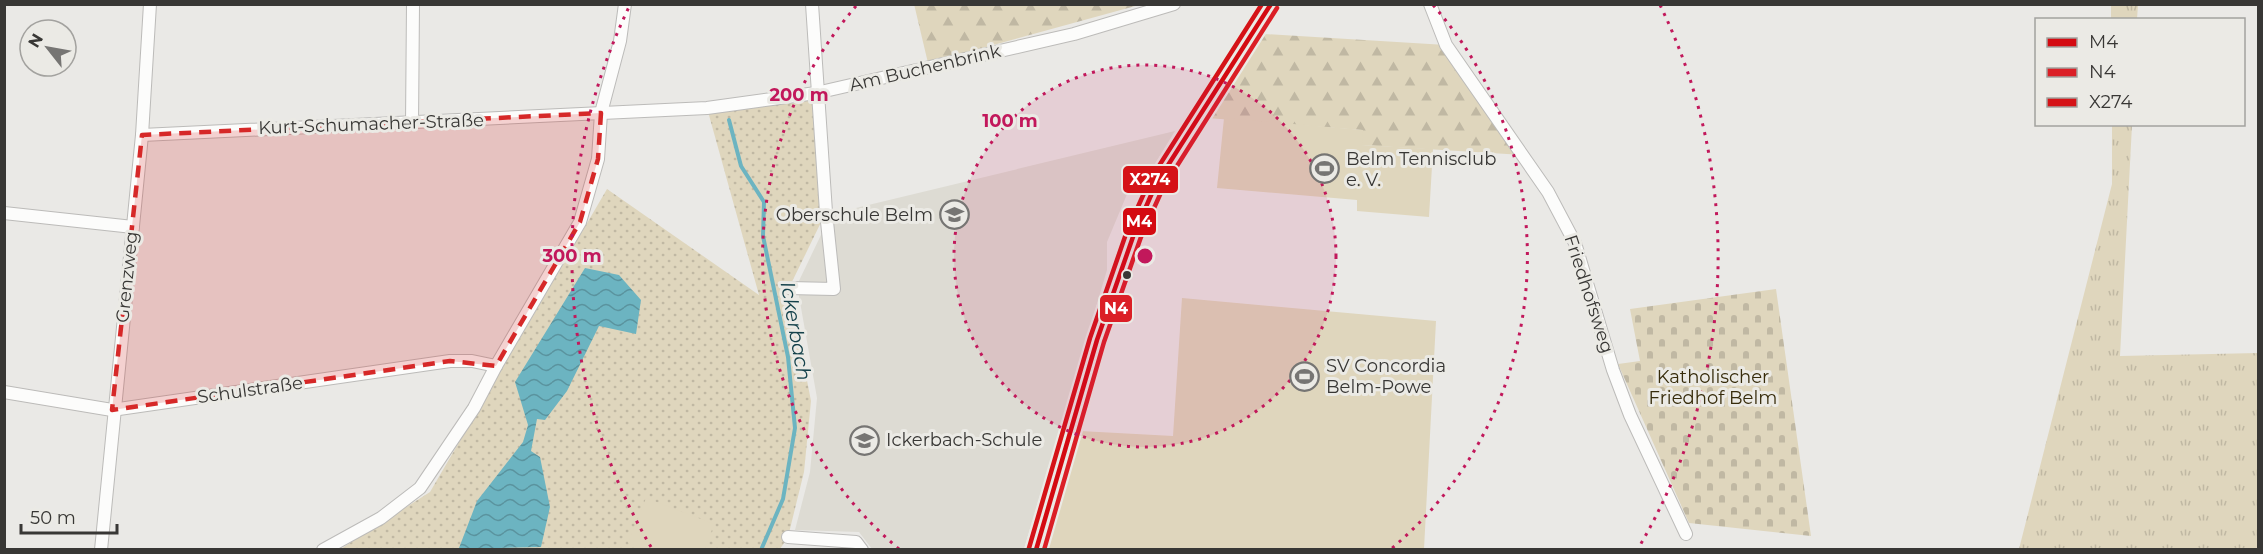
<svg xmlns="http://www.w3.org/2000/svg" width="2263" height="554" font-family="Montserrat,sans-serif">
<defs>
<pattern id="grass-tufts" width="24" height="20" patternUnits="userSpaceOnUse" patternTransform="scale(1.5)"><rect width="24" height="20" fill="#dfd6bd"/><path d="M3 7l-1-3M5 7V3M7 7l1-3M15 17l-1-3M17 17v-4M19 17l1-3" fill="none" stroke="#c0b8a3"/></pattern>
<pattern id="forest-firs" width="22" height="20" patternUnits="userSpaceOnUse" patternTransform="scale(1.5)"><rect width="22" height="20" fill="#dfd6bd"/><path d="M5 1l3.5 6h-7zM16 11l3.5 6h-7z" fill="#c0b8a3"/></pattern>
<pattern id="cemetery-stones" width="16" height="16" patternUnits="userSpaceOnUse" patternTransform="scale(1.5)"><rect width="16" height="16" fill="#dfd6bd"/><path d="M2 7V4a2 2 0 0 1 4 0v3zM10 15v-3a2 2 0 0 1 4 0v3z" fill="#c0b8a3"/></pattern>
<pattern id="park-dots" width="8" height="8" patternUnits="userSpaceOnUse" patternTransform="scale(1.5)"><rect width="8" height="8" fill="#dfd6bd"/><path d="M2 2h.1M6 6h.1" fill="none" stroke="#c0b8a3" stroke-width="1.8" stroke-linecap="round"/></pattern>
<pattern id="water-waves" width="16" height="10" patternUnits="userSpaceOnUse" patternTransform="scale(1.5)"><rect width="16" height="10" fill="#6cb4c1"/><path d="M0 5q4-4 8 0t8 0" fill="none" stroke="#5a939e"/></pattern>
</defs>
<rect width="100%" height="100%" fill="#eae9e6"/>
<path fill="#dddbd3" d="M1175,131L1145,180L1130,187L1107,242V270L1024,549H872L859,532L795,530L810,472L817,398L797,285L831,214Z"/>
<g fill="url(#grass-tufts)">
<path d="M2111,5H2138L2137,19H2111Z"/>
<path d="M2112,125H2132L2120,356L2258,353V549H2019L2112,184Z"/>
</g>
<g fill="url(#forest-firs)">
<path d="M914,4L1139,5L928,63Z"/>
<path d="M1264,34L1446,45L1523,155L1361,145L1362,130L1207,118Z"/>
</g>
<path fill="url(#cemetery-stones)" d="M1776,289L1811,536L1689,523L1618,364L1640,361L1630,309Z"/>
<path fill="url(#park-dots)" d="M816,93L826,212L789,288L811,401L804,472L788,537L780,549L339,550L430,492L607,189L759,295L707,108Z"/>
<g fill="#dfd6bd">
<path d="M1224,118L1363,130L1362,145L1433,149L1429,217L1357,211V200L1217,188Z"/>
<path d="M1182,298L1436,321L1424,549H1048L1080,431L1173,436Z"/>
<path d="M646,498L714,524L705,549H646L628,543Z"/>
</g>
<path fill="url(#water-waves)" d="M585,268L619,275L641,300L636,334L599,326L567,391L545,420L537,419L531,451L540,457L550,507L541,547L454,549L459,548L477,501L523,442L528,425L515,382Z"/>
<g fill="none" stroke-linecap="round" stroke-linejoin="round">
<path stroke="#6cb4c1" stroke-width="4" d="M729,120L741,166L764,202L763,236L788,357L795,428L783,499L761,550"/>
<defs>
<g id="minor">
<path d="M1430,4L1446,45L1548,192L1575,243L1613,370L1630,415L1686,534"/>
<path d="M412,124L413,4"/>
<path d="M142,135L707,108L816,93L1074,34L1174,4"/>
<path d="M4,213L133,227"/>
<path d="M789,288L834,289L826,212L812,4"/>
<path d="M4,392L112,410L450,361H472L496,366"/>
<path d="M788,537L856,542L862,550"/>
<path d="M101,550L142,135L150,4"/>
<path d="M323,550L381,518L420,488L474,408L496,366L580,222L598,159L601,113L620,41L625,4"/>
<path d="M1036,550L1097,340L1134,234L1156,184L1271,4"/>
</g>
</defs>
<use href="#minor" stroke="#bcbbb9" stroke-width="14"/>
<use href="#minor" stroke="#fcfcfb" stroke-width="12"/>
<defs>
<path id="bus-1" d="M1036,550L1097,340L1134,234L1156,184L1271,4"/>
<path id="bus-2" d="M1044,550L1104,342L1141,237L1163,188L1277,8"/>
<path id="bus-3" d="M1029,548L1090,338L1127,231L1150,180L1262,4"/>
</defs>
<use href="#bus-1" stroke="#ebeae5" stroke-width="9"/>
<use href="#bus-2" stroke="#ebeae5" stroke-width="9"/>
<use href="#bus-3" stroke="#ebeae5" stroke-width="9"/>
<use href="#bus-1" stroke="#d40a11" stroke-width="4.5"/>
<use href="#bus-2" stroke="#db1f26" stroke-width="4.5"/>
<use href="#bus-3" stroke="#d51317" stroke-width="4.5"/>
</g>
<path fill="#d62828" fill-opacity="0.2" stroke="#d62828" stroke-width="4.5" stroke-dasharray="12 8" stroke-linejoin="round" d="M601,113L598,159L580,222L496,366L450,361L112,410L142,135Z"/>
<circle cx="1145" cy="256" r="191" fill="#c2185b" fill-opacity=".12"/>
<g fill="none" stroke="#c2185b" stroke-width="3" stroke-dasharray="3 6">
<circle cx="1145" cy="256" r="191"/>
<path d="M899 549A382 382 0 0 1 857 5M1433 5A382 382 0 0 1 1391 549"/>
<path d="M651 547A573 573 0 0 1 630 5M1660 5A573 573 0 0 1 1639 547"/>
</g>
<defs>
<symbol id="stadium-ring" viewBox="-11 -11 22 22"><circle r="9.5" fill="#ebeae5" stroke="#767573" stroke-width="1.5"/><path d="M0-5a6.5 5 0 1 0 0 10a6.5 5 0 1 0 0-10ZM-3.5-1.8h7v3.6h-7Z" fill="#767573"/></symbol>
<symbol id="school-ring" viewBox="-11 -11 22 22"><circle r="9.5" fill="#ebeae5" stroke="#767573" stroke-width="1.5"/><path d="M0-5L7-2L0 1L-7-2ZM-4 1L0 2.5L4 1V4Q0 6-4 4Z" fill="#767573"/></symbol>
</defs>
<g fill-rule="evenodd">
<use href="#stadium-ring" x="1308" y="152" width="33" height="33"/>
<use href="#school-ring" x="938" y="198" width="33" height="33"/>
<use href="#stadium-ring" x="1288" y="360" width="33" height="33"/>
<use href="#school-ring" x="848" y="424" width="33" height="33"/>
</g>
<circle fill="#383735" stroke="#ebeae5" stroke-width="2" cx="1127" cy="275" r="5"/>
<g text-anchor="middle" stroke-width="6" stroke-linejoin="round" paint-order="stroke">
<g font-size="18" fill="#383735" stroke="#ebeae5">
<text transform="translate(925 68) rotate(-13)" y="6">Am Buchenbrink</text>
<text transform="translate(371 124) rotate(-2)" y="6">Kurt-Schumacher-Straße</text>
<text transform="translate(127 277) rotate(-84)" y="6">Grenzweg</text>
<text transform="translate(1589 294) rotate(72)" y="6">Friedhofsweg</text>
<text transform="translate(250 390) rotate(-8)" y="6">Schulstraße</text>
</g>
<g font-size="18" fill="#383735" stroke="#ebeae5" text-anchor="start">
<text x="1346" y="165">Belm Tennisclub<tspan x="1346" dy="21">e. V.</tspan></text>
<text x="933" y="221" text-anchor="end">Oberschule Belm</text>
<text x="1326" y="372">SV Concordia<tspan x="1326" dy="21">Belm-Powe</tspan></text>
<text x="886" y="446">Ickerbach-Schule</text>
</g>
<g font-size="18" fill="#362b0a" stroke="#ebeae5">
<text x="1713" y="383">Katholischer<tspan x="1713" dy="21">Friedhof Belm</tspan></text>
</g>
<g font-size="20" font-style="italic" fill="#14414a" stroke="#ebeae5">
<text transform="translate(796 331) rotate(80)" y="7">Ickerbach</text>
</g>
</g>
<circle cx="1145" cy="256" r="9" fill="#c2185b" stroke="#ebeae5" stroke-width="3"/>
<g font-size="18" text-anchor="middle" font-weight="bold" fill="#c2185b" stroke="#ebeae5" stroke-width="6" stroke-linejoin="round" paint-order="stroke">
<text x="799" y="101">200 m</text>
<text x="1010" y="127">100 m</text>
<text x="572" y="262">300 m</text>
</g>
<g stroke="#ebeae5" stroke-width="2">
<rect x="1122" y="165" width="57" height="29" rx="6" fill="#d51317"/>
<rect x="1122" y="207" width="35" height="29" rx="6" fill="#d40a11"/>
<rect x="1099" y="294" width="34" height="29" rx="6" fill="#db1f26"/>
</g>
<g font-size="16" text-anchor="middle" font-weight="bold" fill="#fff">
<text x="1150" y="185">X274</text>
<text x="1139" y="227">M4</text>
<text x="1116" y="314">N4</text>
</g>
<rect width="2263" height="554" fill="none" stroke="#383735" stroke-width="12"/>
<rect x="2035" y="18" width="210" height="108" fill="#ebeae5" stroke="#a3a29f" stroke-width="1.5"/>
<rect x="2047" y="38" width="30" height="9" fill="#d40a11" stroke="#a3a29f" stroke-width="1.5"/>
<text x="2089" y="48" font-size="18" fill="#383735">M4</text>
<rect x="2047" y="68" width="30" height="9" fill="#db1f26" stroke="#a3a29f" stroke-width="1.5"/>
<text x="2089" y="78" font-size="18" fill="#383735">N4</text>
<rect x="2047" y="98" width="30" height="9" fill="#d51317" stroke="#a3a29f" stroke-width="1.5"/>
<text x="2089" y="108" font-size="18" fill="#383735">X274</text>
<g transform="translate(48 48) rotate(301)"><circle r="28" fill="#ebeae5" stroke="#a3a29f" stroke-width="1.5"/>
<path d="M0-4.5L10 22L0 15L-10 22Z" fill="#767573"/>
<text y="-9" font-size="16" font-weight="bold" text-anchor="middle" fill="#383735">N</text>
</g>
<path d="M21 524v9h96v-9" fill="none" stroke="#383735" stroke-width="3"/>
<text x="30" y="524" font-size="18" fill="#383735" stroke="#ebeae5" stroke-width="4.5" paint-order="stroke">50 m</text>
</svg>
